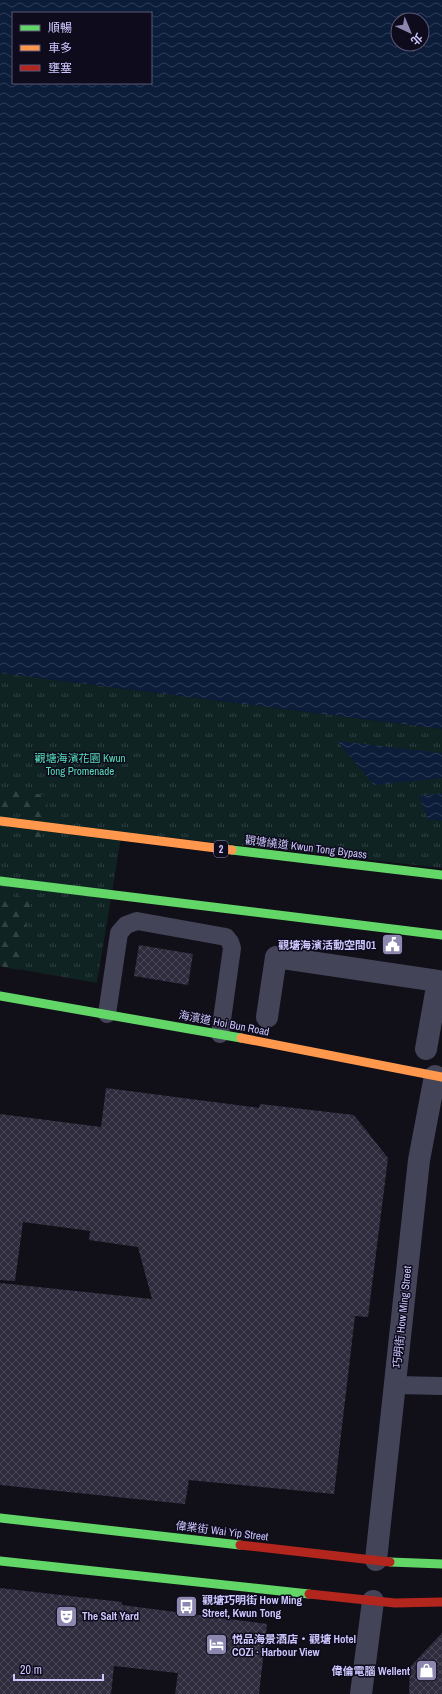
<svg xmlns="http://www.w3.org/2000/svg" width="442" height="1694" font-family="'Archivo Narrow','Noto Sans TC',sans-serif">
<defs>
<pattern id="grass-tufts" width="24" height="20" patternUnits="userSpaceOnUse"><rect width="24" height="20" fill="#0f2323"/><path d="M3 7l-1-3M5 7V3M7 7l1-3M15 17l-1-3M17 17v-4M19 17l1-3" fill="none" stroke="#314144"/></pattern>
<pattern id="forest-firs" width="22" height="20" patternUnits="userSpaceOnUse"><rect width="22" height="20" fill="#0f2323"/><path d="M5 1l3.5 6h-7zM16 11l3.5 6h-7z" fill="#314144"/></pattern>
<pattern id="water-waves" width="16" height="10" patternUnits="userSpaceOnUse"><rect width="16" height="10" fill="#0c1d39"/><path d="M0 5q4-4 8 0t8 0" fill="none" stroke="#2e3c57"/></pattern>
<pattern id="building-cross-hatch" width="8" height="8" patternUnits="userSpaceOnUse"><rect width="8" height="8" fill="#2e2c3c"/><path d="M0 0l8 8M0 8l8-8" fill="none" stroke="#4b4959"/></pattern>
</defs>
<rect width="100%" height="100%" fill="#110f18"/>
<path fill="url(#grass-tufts)" d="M0,673L442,729V868L122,832L97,983L0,966Z"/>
<g fill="url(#forest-firs)">
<path d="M0,788L49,796L41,839L29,837L33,814L0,808Z"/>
<path d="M23,874L35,876L18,970L0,966V900L17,903Z"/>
</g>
<g fill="url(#water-waves)" fill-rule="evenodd">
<path d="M0,0H442V729L0,673ZM13,13H151V83H13ZM398,20H422V44H398Z"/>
<path d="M337,741L442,753V778L374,785Z"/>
<path d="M442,793V821L428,819L419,796Z"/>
</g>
<g fill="url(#building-cross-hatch)">
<path d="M139,945L193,954L188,985L134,976Z"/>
<path d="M106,1088L259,1108L260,1104L354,1115L388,1158L368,1317L355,1316L334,1494L189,1480L185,1504L0,1485V1283L152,1299L138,1247L89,1240L90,1231L23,1222L15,1281L0,1280V1114L101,1127Z"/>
<path d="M0,1588L122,1602V1605L267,1624L259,1694H175L178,1673L114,1666L111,1694H0Z"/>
<path d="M442,1633V1694H409L410,1667Z"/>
</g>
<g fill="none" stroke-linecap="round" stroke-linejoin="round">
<g stroke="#444459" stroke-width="18">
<path d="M107,1014L119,933L126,925L137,921L226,937L230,942L232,948L220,1034"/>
<path d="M395,1385L442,1386"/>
</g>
<g stroke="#444459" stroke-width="22">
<path d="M267,1017L276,957L438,981L426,1049"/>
<path d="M376,1560L419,1160L435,1076"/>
<path d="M361,1694L373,1601"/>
</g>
<g stroke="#63d668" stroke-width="9">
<path d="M232,850L442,875"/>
<path d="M0,881L442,935"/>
<path d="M0,996L241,1038"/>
<path d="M0,1518L240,1545"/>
<path d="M0,1561L309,1594"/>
<path d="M390,1562L442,1564"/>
</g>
<g stroke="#ff974d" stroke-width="9">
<path d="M0,821L232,850"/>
<path d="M241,1038L442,1077"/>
</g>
<g stroke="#b3261e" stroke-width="9">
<path d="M240,1545L390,1562"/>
<path d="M309,1594L395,1603L442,1602"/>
</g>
</g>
<defs>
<symbol id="civic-square" viewBox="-11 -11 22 22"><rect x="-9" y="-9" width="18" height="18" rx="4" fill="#8b87ae" stroke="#0e0b1c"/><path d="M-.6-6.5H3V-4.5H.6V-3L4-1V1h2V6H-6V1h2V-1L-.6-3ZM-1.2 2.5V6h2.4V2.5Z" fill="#fff"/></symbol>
<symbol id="bus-square" viewBox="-11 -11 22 22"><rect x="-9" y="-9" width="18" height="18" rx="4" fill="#8b87ae" stroke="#0e0b1c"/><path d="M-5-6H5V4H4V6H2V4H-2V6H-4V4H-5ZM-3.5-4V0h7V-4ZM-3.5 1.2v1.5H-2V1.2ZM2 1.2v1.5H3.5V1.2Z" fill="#fff"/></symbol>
<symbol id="theatre-square" viewBox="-11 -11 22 22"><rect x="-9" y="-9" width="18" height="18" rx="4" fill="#8b87ae" stroke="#0e0b1c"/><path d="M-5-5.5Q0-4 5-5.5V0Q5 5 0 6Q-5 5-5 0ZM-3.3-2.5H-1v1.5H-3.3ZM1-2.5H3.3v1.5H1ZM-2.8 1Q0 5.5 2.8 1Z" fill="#fff"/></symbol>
<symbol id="hotel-square" viewBox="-11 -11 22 22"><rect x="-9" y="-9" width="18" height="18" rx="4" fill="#8b87ae" stroke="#0e0b1c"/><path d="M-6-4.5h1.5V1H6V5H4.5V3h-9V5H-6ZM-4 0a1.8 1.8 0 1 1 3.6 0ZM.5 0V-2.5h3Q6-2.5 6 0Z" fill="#fff"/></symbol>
<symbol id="shop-square" viewBox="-11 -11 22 22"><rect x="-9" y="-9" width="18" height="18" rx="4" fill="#8b87ae" stroke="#0e0b1c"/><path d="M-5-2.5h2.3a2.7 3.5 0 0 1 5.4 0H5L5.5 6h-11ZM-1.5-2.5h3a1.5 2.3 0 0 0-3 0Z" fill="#fff"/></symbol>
</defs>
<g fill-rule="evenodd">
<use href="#civic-square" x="380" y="932" width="25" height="25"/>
<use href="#bus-square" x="174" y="1594" width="25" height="25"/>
<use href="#theatre-square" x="54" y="1604" width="25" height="25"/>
<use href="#hotel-square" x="204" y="1632" width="25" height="25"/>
<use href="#shop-square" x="414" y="1658" width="25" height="25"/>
</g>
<g text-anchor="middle" stroke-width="3" stroke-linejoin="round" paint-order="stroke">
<rect fill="#0e0b1c" stroke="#938fba" stroke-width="1" x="214" y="841" width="14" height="16" rx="3"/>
<g font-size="10" font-weight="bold" fill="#ccc7fe">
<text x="221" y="853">2</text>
</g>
<g font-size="11" fill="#55dcb8" stroke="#0e0b1c">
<text x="80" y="762">觀塘海濱花園 Kwun<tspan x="80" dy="13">Tong Promenade</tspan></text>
</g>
<g font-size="11" fill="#ccc7fe" stroke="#0e0b1c">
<text transform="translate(306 847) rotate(7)" y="4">觀塘繞道 Kwun Tong Bypass</text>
<text transform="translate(224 1023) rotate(11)" y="4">海濱道 Hoi Bun Road</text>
<text transform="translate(402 1317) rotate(-84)" y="4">巧明街 How Ming Street</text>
<text transform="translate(222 1531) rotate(7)" y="4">偉業街 Wai Yip Street</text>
</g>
<g font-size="11" font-weight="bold" fill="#ccc7fe" stroke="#0e0b1c" text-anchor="start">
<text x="376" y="949" text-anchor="end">觀塘海濱活動空間01</text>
<text x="202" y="1604">觀塘巧明街 How Ming<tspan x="202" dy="13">Street, Kwun Tong</tspan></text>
<text x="82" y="1620">The Salt Yard</text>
<text x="232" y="1643">悦品海景酒店‧觀塘 Hotel<tspan x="232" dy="13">COZi ∙ Harbour View</tspan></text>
<text x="410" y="1675" text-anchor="end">偉倫電腦 Wellent</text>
</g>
</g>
<rect x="12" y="12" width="140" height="72" fill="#0e0b1c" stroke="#5a5676"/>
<rect x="20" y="25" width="20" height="6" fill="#63d668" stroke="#5a5676"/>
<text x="48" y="32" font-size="12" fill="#ccc7fe">順暢</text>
<rect x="20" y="45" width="20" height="6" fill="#ff974d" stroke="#5a5676"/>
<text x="48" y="52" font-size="12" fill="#ccc7fe">車多</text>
<rect x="20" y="65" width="20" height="6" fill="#b3261e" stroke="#5a5676"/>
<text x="48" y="72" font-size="12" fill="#ccc7fe">壅塞</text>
<g transform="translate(410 32) rotate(136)"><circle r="19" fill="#0e0b1c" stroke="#5a5676"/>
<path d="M0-3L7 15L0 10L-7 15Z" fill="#8b87ae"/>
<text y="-6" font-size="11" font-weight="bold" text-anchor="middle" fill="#ccc7fe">北</text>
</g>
<path d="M14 1674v6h89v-6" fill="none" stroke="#ccc7fe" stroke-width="2"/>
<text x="20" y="1674" font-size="12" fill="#ccc7fe" stroke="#0e0b1c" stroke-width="3" paint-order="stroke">20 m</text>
</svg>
